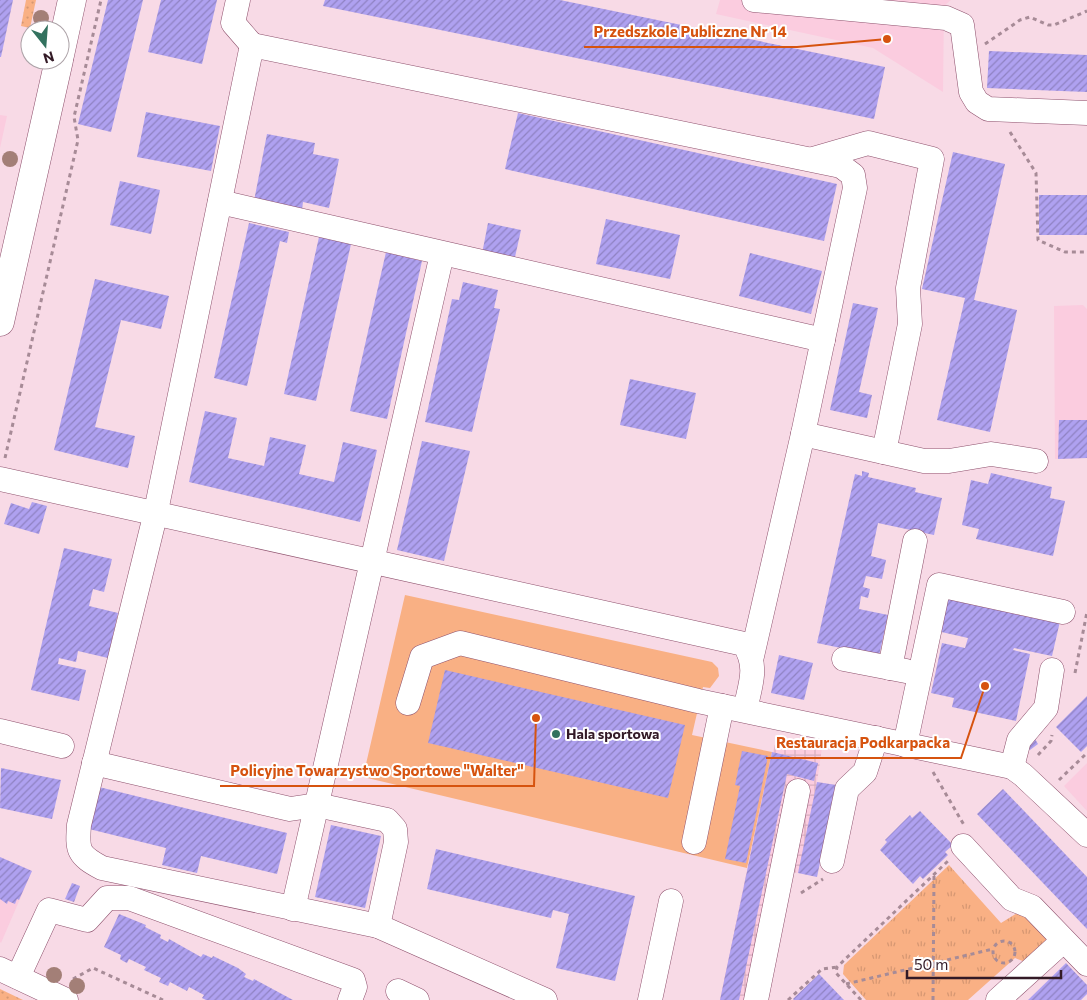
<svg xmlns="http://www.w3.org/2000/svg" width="1087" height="1000" font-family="Commissioner,sans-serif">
<defs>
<pattern id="industrial-grid" width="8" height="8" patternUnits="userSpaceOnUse" patternTransform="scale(1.25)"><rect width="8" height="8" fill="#fbccdf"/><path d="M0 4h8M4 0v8" fill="none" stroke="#d8afbf"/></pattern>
<pattern id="grass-tufts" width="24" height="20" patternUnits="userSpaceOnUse" patternTransform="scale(1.25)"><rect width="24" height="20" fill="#f9b084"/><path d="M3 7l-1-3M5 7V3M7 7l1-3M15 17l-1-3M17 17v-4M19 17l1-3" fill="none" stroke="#d69772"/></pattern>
<pattern id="park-dots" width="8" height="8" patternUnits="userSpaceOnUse" patternTransform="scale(1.25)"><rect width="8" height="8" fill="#f9b084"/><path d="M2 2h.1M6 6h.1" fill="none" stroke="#d69772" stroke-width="1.8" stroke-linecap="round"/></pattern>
<pattern id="building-hatch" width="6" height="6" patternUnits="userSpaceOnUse" patternTransform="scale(1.25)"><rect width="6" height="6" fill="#afa1f0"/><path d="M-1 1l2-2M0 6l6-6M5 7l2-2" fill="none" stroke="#8f82c2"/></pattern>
</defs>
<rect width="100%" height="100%" fill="#f8dae6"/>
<g fill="#fbccdf">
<path d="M720,0H951L944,6L943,92L873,48L716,14Z"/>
<path d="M0,115L7,116L0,148Z"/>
<path d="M1083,305L1087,309V458L1055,459L1054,306Z"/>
<path d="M1087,763V811L1064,786Z"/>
<path d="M0,857L32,871L1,943L0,942Z"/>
</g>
<path fill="url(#industrial-grid)" d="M776,741L822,748L817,782L836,785L798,873L789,872L769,1000H720L768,769Z"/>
<path fill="url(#grass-tufts)" d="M949,865L1001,923L1019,912L1048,936L1047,945L1031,964L1015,958L968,1000H866L843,974L844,965Z"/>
<g fill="url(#park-dots)">
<path d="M26,0H36L30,28L21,26Z"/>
<path d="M0,989L23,1000H0Z"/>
</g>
<path fill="#f9b084" d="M405,595L712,662L718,668L719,676L710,688L703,687L692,735L772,752L747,868L363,777Z"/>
<g fill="url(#building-hatch)">
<path d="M0,0H13L1,57H0Z"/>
<path d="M108,0H143L111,132L78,124Z"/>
<path d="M161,0H217L202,64L148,52Z"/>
<path d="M325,0H560L885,67L874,119L323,6Z"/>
<path d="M989,51L1087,55V92L987,88Z"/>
<path d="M146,112L220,126L211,171L137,157Z"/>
<path d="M518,113L837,184L824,241L505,169Z"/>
<path d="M267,134L315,143L313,154L339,159L329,208L303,202L302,210L254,201Z"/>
<path d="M953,152L1005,164L974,300L1017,310L990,432L937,420L965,298L922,289Z"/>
<path d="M120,181L160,190L151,234L110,225Z"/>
<rect x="1039" y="195" width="48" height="40"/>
<path d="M606,219L680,235L670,279L596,264Z"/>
<path d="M249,223L289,232L287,243L280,241L247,386L214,378Z"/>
<path d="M488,223L521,230L513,266L481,259Z"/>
<path d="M319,237L351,244L316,401L284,394Z"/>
<path d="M386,252L422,261L387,419L350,411Z"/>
<path d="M750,253L822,271L811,314L739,296Z"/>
<path d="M95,279L169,296L161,329L121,320L95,427L135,436L128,468L54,450Z"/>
<path d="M463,282L498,290L494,308L500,309L472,432L425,422L452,299L459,300Z"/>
<path d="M853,303L878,308L859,392L872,395L867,418L830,410Z"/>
<path d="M630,379L696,393L686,439L620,425Z"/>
<path d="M205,411L237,418L228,458L264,466L270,437L306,445L299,474L334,482L343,442L377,450L360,522L189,482Z"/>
<path d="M1059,420H1087V458L1058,459Z"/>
<path d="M422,441L470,451L444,561L397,550Z"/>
<path d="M862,471L869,473L868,477L916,488L915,492L942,498L934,535L878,523L871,556L886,560L882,579L866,576L863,587L870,589L868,598L861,596L859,609L888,615L879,656L817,643L855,474L862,476Z"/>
<path d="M991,473L1052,487L1050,498L1065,501L1053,556L976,539L979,529L962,525L971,480L988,484Z"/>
<path d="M32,502L47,506L39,534L4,524L11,503L29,509Z"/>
<path d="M64,548L112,559L104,592L93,589L89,606L118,613L108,658L78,651L76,662L59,658L58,664L86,670L79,701L31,690Z"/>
<path d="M946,592L1061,617L1052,656L1014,648L1013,650L1030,654L1016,721L952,707L954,698L931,693L942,643L965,648L968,638L937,631Z"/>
<path d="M779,655L813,663L804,700L771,693Z"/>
<path d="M445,670L685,725L668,798L428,743Z"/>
<path d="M1087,696V746L1081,752L1056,727Z"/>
<path d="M1035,739L1038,744L1030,750L1026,745Z"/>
<path d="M742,751L768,756L746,863L725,859L740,786L735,785Z"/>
<path d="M772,752L818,763L814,781L787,774L739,1000H720Z"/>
<path d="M1,768L61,780L52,819L0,808Z"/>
<path d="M817,782L836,785L817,877L798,873Z"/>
<path d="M99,787L287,833L277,874L201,856L197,873L162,865L166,848L89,829Z"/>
<path d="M1003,789L1087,877V929L977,814Z"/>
<path d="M920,811L953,845L945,852L948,855L923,879L920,876L913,884L880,850L887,842L885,840L910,815L912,818Z"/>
<path d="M331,825L381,836L365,908L315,897Z"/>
<path d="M436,849L635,896L615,981L556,968L569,914L553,910L551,918L427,889Z"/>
<path d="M0,857L32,871L19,900L17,899L15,904L8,901L7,904L0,899Z"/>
<path d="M72,883L80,886L74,902L65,899Z"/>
<path d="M119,914L146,925L145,927L161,935L160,938L168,942L169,939L201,957L203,954L212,958L213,956L238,968L246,974L244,977L253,981L254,979L293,1000H206L202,998L204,995L189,987L187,991L170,982L168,986L159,982L161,978L144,970L146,967L129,959L127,963L123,961L120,959L121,955L104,947Z"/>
<path d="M1066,963L1087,985V994L1081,1000H1028Z"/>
<path d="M819,974L844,1000H794L793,999Z"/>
</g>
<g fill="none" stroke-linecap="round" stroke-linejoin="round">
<defs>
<g id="minor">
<path d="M238,0L233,23L252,45"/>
<path d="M754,0L946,18L962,25L971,92L977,102L988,109L1087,113"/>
<path d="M813,159L868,143L932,159L908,288L910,324L884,452"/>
<path d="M220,202L823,340"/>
<path d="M803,434L924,461H949L991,454L1036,461"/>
<path d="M0,479L744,644C759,667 750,685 745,710"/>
<path d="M844,659L906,671"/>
<path d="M890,668L915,541"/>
<path d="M408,703L422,657L460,643L698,701L1012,767L1023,775L1087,835"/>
<path d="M0,731L62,746"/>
<path d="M905,745L939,585L1063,612"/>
<path d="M94,763L290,809L317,805L387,820L395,829L396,842L378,926"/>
<path d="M1012,767L1019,740L1046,708L1052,670"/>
<path d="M694,842L722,706"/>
<path d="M963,846L1012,899L1032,907L1087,964"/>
<path d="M832,861L847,789L865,772L876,738"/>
<path d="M293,909L442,254"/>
<path d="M0,969L66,1000"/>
<path d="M18,977L49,910L87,920L107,898H129L353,980L355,987L350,1000"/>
<path d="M398,991L417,1000"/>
<path d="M545,1000L378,926L102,868C78,855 77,851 79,825L155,516L252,45L841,166L853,175L855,188L803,434L752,656"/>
<path d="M650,1000L671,901"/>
<path d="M756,1000L798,791"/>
<path d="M998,1000L1063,941"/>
</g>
<g id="major">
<path d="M60,55L72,0"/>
<path d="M0,322L59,60"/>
</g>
</defs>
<use href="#minor" stroke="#8e516d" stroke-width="25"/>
<use href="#major" stroke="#8e516d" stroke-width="29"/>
<g stroke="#a78b97" stroke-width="3" stroke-dasharray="4 4" stroke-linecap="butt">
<path d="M985,44L1020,20L1030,17L1048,25H1054L1087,11"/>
<path d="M1010,132L1036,173L1038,240L1065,252H1087"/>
<path d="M5,458L78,140L74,117L101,0"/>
<path d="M1075,673L1087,612"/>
<path d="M1038,755L1051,741L1052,735"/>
<path d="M933,772L964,825"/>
<path d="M1059,780L1087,753"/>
<path d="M801,893L823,879"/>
<circle cx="1004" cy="952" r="11"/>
<path d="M73,979L93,968L163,1000"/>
<path d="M846,984L993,949"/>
<path d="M788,1000L822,969L837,967"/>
<path d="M861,1000L836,973L837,967L948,861"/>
<path d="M933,1000L934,876"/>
</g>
<use href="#minor" stroke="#fff" stroke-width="24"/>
<use href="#major" stroke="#fff" stroke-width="28"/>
</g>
<g fill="#a37f77">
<circle cx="41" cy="18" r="8"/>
<circle cx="10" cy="159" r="8"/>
<circle cx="54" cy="975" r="8"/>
<circle cx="77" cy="986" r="8"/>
</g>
<circle fill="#33725f" stroke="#fff" stroke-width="2" cx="556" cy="734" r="5"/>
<g text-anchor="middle" stroke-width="4" stroke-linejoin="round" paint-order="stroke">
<g font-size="14" font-weight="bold" fill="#331a26" stroke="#fff" text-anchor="start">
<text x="566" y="739">Hala sportowa</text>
</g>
</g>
<path fill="none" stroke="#d6530f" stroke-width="2" d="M887 39L797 47H584M985 686L961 758H766M536 718L534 786H220"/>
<g fill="#d6530f" stroke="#fff" stroke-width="2">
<circle cx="887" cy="39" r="5"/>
<circle cx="985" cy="686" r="5"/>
<circle cx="536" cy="718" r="5"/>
</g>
<g font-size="15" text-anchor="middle" font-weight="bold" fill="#d6530f" stroke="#fff" stroke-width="4" stroke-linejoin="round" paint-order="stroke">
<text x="690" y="37">Przedszkole Publiczne Nr 14</text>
<text x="863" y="748">Restauracja Podkarpacka</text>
<text x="377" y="776">Policyjne Towarzystwo Sportowe "Walter"</text>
</g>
<g transform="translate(45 45) rotate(163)"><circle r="24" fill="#ffffff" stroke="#ada3a8"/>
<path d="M0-4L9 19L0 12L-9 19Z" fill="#33725f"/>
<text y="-8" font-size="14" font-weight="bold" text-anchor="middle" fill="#331a26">N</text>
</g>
<path d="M907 970v8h154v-8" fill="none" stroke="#331a26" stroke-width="2.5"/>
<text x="914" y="970" font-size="15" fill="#331a26" stroke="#ffffff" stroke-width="4" paint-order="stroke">50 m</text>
</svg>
